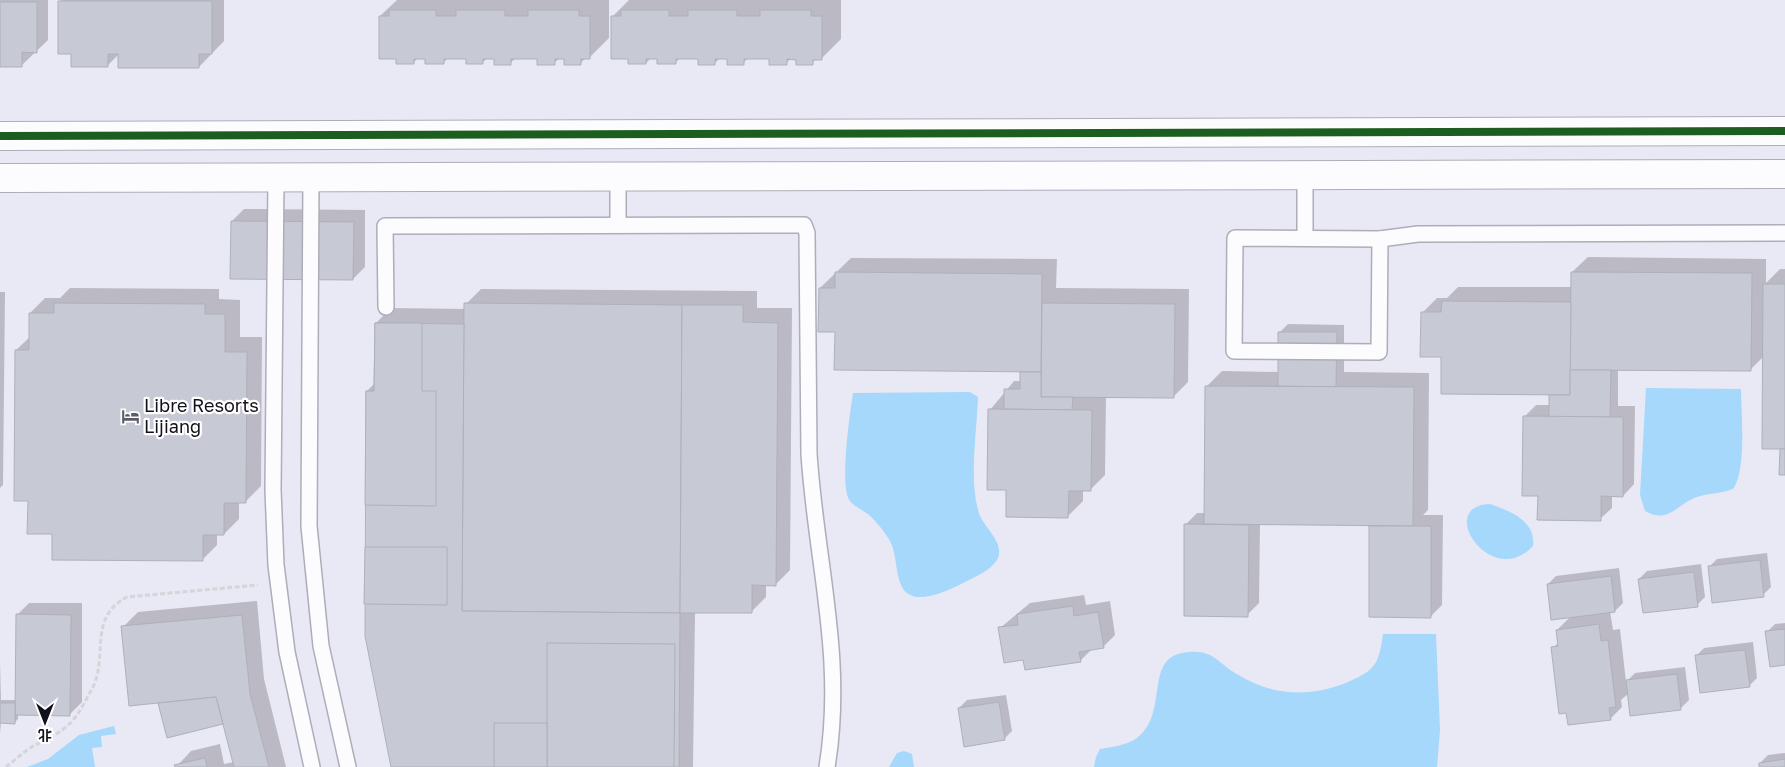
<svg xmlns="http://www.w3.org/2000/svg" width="1785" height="767" font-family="'Golos Text','Noto Sans SC',sans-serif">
<rect width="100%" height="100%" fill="#e9e8f5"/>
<g fill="#a5d8fb">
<path d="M1646,388L1741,389C1741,414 1747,469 1733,489C1721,494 1706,493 1694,498C1676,506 1667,524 1645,511L1640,495Z"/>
<path d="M970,392L978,397C977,431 969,477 978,510C981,525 1001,538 999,554C997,567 979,575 969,580C953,588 912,611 901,585C895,571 897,554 890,541C884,531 877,522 868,514C862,510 855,507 850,501C839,488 850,413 853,393Z"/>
<path d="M1490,504C1510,511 1536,521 1533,546C1492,591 1434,506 1490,504Z"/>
<path d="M1383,634H1436L1440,730L1437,767H1094L1096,757L1100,749C1112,747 1127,745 1137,738C1171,712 1141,655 1189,652C1213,650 1217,662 1235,673C1271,696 1310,698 1348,682C1376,670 1379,663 1383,634Z"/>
<path d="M114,726L116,734L101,736L102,747L92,748L95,767H27L48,759L79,735Z"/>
<path d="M904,751L912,754L914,767H889L897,753Z"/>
</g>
<g fill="#0003">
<path d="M0,0H48V40L22,65H0Z"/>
<path d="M61,0H224V41L199,67L119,54L107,66L72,53Z"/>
<path d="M397,0H609V38L589,58H586L580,63L565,58H560L554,63L539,58H516L510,63L496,58H487L482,63L467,58H448L443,63L418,58L413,63L397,58L380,16Z"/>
<path d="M629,0H841V39L822,58H817L812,63L792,58L786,63L771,58H748L743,63L728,58H720L715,63L699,58H680L675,63L651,58L646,63L629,58L613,16Z"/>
<path d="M244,209L365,210V267L353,279L232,221Z"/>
<path d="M1588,257L1766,259V283L1780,269H1785V473L1764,356L1750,370L1618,369V406H1635L1634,484L1623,496L1612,495V508L1600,519L1524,417L1536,405H1550L1552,393L1442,355L1422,313L1437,298H1447L1458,287H1572V272Z"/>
<path d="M851,258L1057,259L1056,288L1189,289L1188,382L1173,397H1106L1105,475L1090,490H1083V501L1068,516L1007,489L990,410L1014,381H1021V371L836,331L820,288Z"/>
<path d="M70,288L219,289V299L240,300V337H262L261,486L246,501H239V519L224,534H217V545L202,560L54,533L29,500L16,350L30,337V313L45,298H60Z"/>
<path d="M481,289L757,291V308H792L790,570L775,585L766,584V597L751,612H695L693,767H392L367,391L375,383L376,323L391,308L466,309V304Z"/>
<path d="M0,292H5L3,485L0,488Z"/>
<path d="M1288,324L1344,325V372L1429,373L1428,510L1423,515H1443L1442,605L1430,617L1370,616L1371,525L1260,524L1259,603L1247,615L1186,524L1197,513H1206L1207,386L1222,371L1279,372L1280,332Z"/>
<path d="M1767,553L1771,587L1763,595L1709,567L1717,559Z"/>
<path d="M1701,564L1705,597L1697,605L1639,579L1647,571Z"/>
<path d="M1619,568L1623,603L1615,611H1610L1613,630L1620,629L1626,682L1635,673L1685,667L1689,700L1681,708L1631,715L1629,693L1621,700L1622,707L1610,719L1553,648L1559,642L1557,630L1571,616L1548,584L1556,576Z"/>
<path d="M1084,595L1086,605L1110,601L1115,635L1103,647L1092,649L1080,661L1025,658L1000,628L1030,603Z"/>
<path d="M257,601L264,679L286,767H176L191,751L220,744L224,764L234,762L224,722L159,702L123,627L138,612Z"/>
<path d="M29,603H82V702L70,714H18V719L15,722H1L0,734V662L1,700H17V615Z"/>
<path d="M1785,623V664L1767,632L1775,624Z"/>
<path d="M1753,642L1757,678L1749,686L1696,656L1704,648Z"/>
<path d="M1006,695L1012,731L1004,739L959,708L967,700Z"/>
<path d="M1785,753V767H1761L1760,763L1768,755Z"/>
</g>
<g fill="#c7cad5" stroke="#aeb0bb">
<path d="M58,1H212V54H199V68H118V54H108V67H71V54H58Z"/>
<path d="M0,2H37V53L22,52V67H0Z"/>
<path d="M389,10H436V16H456V10H505V16H528V10H579V16H590V59H581V65H564V59H555V65H537V59H511V65H494V59H483V64H466V59H444V64H425V59H414V64H396V59H379V16H389Z"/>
<path d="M621,10H669V16H688V10H737V16H760V10H811V16H822V60H813V65H796V60L787,59V65H769V59H744V65H727V59H715V65H698V59H676V64H657V59H646V64H628V59H611V16H621Z"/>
<path d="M231,221L354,222L353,280L230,279Z"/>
<path d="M835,272L1042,274L1041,372L834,370L835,332H818L819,288H835Z"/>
<path d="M1571,272L1752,273L1751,371L1570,370Z"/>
<path d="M1763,284H1785V449H1762Z"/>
<path d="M1442,301L1571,302L1570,395L1441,394V357H1420L1421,312H1441Z"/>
<path d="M54,303L205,304V314H225V352H247L246,503H224V535H203V561L52,560V534H27L28,501H14L15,350H29V313H54Z"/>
<path d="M464,303L682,305L680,613L462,611Z"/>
<path d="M1042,303L1175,304L1174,398L1041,397Z"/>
<path d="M682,305H743V322L778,323L776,586L752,585V613H680Z"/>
<path d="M375,323L464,324L462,611L680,613L679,767H391L365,636L366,391H374Z"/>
<path d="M375,323H422V391H436V506L365,505L366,391H374Z"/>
<path d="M1278,332H1337L1336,387L1278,386Z"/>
<path d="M1570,370H1611L1610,417H1549V395H1570Z"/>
<path d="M1020,372H1041V397H1073L1072,410L1004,409V389H1020Z"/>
<path d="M1205,386L1414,387L1413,526L1204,524Z"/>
<path d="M988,409L1092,410L1091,491H1069L1068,518L1006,517V490H987Z"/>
<path d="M1523,416L1623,417V497L1601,496V521L1537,520L1538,496H1522Z"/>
<path d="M1780,449H1785V475H1779Z"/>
<path d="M1184,524L1249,525L1248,617L1184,616Z"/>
<path d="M1369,526H1431V618L1369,617Z"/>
<path d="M365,547H447V605L364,604Z"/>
<path d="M1760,560L1764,597L1712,603L1708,566Z"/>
<path d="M1694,572L1698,607L1643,613L1638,579Z"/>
<path d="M1611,576L1615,612L1551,620L1547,584Z"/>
<path d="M1073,606L1074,616L1098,612L1104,648L1079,652L1081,662L1025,670L1023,660L1004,663L998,627L1018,625L1017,614Z"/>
<path d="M16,614L71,615L70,716L15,715Z"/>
<path d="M242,615L250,694L269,767H234L216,697L129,706L121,626Z"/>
<path d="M1599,624L1601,641L1608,640L1616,707L1609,708L1611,720L1568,725L1566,713L1559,714L1551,647L1558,646L1556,630Z"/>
<path d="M1785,629V665L1770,667L1765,631Z"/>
<path d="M547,643L675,644L674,767H547Z"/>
<path d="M1745,650L1750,687L1700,693L1695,655Z"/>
<path d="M1677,674L1681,710L1630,716L1626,680Z"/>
<path d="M216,697L223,724L167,738L158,703Z"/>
<path d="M999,702L1005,740L964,747L958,708Z"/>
<path d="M0,703H15V724L0,723Z"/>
<rect x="494" y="723" width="53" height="44"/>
<path d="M205,758L207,767H175L174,765Z"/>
<path d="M1785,759V767H1759V763Z"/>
</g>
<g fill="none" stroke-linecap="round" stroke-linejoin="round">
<defs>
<g id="service">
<path d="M1305,175V238"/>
<path d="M618,177V225"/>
<path d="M276,178L273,490L276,565L287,652L312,767"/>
<path d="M311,178L309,526L321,646L348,767"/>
<path d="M1235,238L1380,239L1379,352L1234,351Z"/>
<path d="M1380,239L1418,234L1785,233"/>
<path d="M386,307L385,226L804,225L807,233L809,454C816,562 845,658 827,767"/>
</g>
<g id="tertiary">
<path d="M0,136L1785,131"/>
<path d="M0,178L1785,174"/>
</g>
</defs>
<use href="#service" stroke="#aeadb8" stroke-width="18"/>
<use href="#tertiary" stroke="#aeadb8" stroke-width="30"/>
<path stroke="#d5d4d8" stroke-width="3" stroke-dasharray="5 2.5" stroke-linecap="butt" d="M6,767C14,761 22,753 30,748C44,740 61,734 72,721C80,713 86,699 92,689C109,657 87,618 127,597L258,585"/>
<use href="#service" stroke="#fcfcfe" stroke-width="15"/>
<use href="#tertiary" stroke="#fcfcfe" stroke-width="28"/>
<defs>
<path id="cycleway" d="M0,136L1785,131"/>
</defs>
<use href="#cycleway" stroke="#fff" stroke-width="11"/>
<use href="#cycleway" stroke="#1b5e20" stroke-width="8"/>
</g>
<defs>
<symbol id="hotel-bare" viewBox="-9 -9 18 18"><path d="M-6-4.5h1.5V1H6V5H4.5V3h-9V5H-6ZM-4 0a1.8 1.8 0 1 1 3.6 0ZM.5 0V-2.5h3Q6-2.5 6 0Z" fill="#5d5c67" stroke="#fff" stroke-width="2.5" paint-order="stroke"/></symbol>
</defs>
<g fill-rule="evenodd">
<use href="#hotel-bare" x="118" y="404" width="25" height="25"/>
</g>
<g text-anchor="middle" stroke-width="4.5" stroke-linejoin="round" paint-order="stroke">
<g font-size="18" fill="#12101a" stroke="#fff" text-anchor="start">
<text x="144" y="412">Libre Resorts<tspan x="144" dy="21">Lijiang</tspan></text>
</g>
</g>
<g transform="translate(45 722) rotate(180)" stroke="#ffffff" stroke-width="4" paint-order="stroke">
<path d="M0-4L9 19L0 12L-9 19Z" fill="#12101a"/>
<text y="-8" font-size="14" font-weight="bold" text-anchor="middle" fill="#12101a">北</text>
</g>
</svg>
